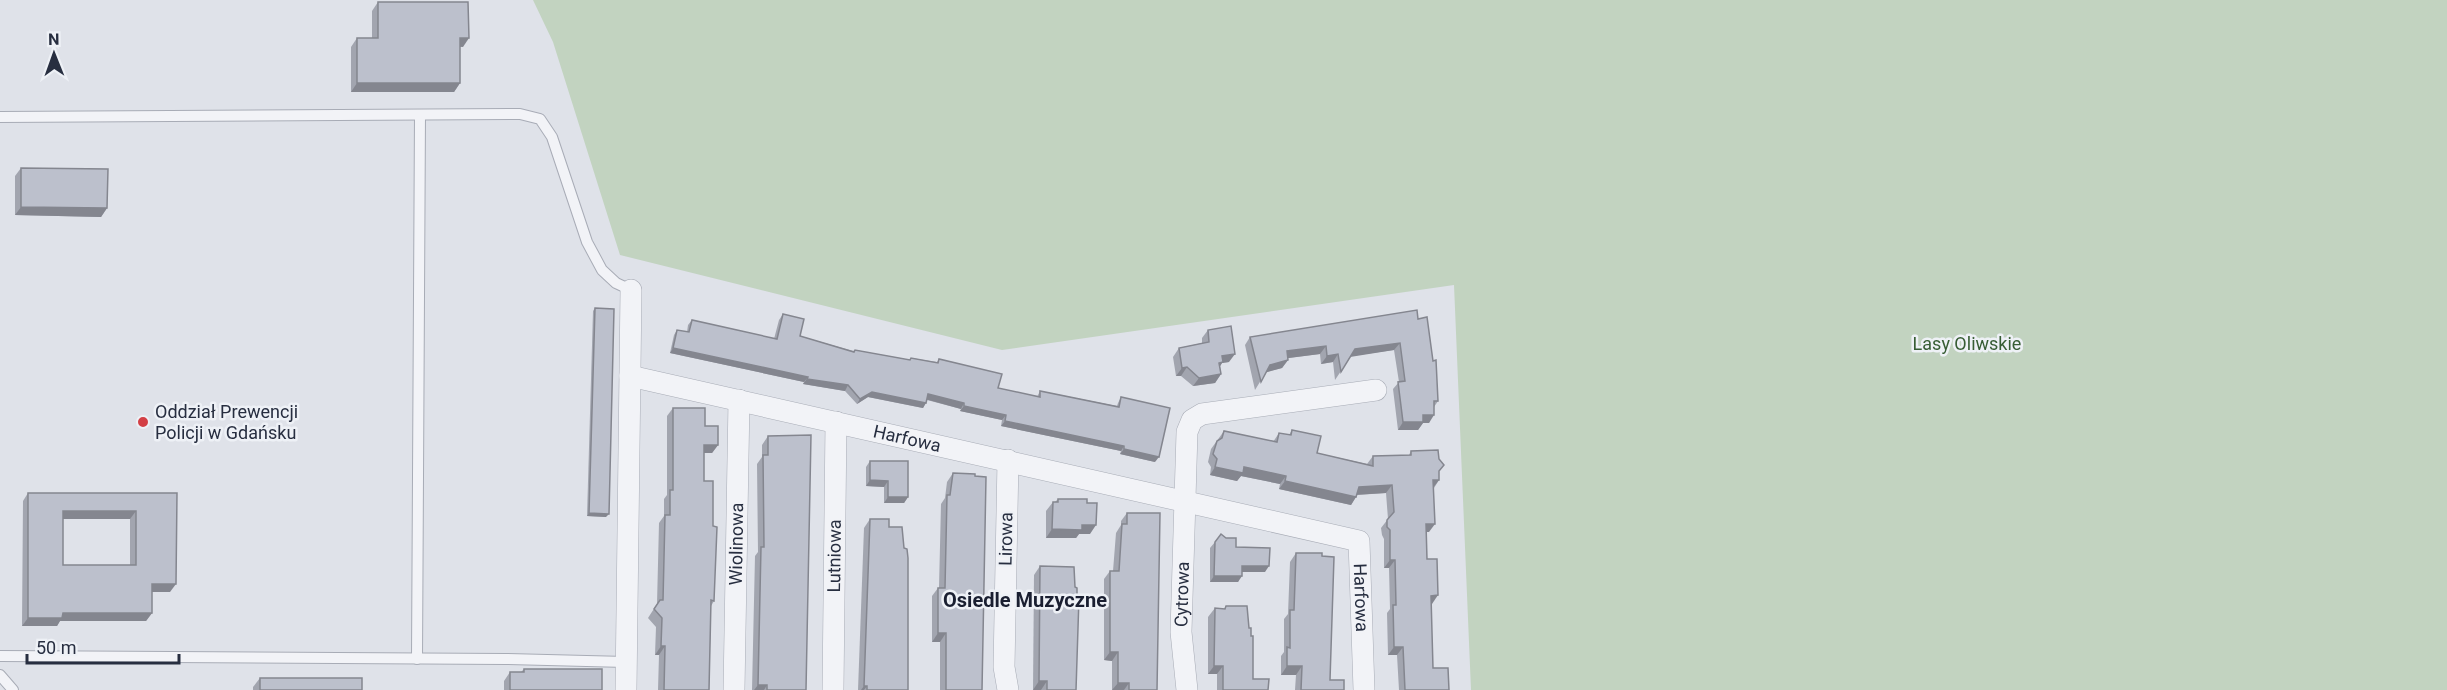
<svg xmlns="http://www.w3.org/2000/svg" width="2447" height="690" font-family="Roboto,sans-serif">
<rect width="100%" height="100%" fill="#dfe2e9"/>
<path fill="#c2d3c0" d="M533,0H2447V690H1471L1454,285L1002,350L620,255L553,42Z"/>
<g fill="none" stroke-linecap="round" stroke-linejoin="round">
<defs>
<g id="service">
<path d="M0,117L520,114L540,119L552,137L587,242L602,270L616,283L631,290"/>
<path d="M0,656L505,659L626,662"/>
<path d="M417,659L420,115"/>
<path d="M0,675L13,690"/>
</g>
<g id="minor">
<path id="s1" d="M630,376L1359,541L1364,690"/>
<path d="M1008,460L1004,667L1008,690"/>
<path d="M626,690L631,290"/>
<path id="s2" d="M734,690L739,400"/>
<path id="s3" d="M833,690L836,422"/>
<path id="s4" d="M1187,690L1181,632L1187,432L1192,420L1202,414L1376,390"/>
</g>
</defs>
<use href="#service" stroke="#a8acb6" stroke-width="12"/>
<use href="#minor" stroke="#a8acb6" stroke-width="22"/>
<use href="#service" stroke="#f2f3f7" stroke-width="10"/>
<use href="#minor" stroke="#f2f3f7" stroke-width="21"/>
</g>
<g fill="#a2a5af" fill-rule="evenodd">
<path d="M378,2L463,47H460V83L454,92H351V47L357,38H372V11Z"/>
<path d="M21,168L107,208L101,217L15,215V176Z"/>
<path d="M595,308L606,517L587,516L593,311Z"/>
<path d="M783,314L800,336L853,351L855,350L910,360L911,358L937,362L939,359L998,388L1037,397L1040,391L1117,406L1118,403L1121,397L1155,462L1120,454L1121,451L1001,426L1002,420L960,411L961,409L927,400L923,408L868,397L857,404L845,391L803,384L804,382L670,353L674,335L677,330L687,332L688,325L692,320L774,339L779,320Z"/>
<path d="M1418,319L1438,401L1434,407L1429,423H1423L1418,430H1398L1393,389L1399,382L1394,350L1351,356L1335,380L1333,362L1321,364L1320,354L1288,358V360L1282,368L1266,372L1255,390L1245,345L1250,337Z"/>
<path d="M1208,330L1229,362L1222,363L1220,366L1221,374L1215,383L1193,386L1181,376H1176L1173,357L1179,348L1202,343V338Z"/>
<path d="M673,408L705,426L718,445L712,453H704V481L713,526L714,601L711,606L709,690H658L659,655H655L656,627L648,618L657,604L659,523L664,516V499L667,495V416Z"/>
<path d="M1292,430L1317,453L1367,464L1373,456L1409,455L1411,451L1439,472V480L1434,488L1429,532H1426L1427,559L1432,604H1431L1433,668L1449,690H1399L1397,655H1388L1387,613L1390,609L1389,568H1384V539L1382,535L1381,528L1388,519L1386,493L1357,495L1351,505L1279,489L1280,484L1241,476L1237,481L1210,475L1211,467L1208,462L1211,449L1224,431L1273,442L1279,433L1289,435Z"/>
<path d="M768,436L806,690H752L755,556L758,552L757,464L762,457V445Z"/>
<path d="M870,461L908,497L904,503H884V487L866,486V467Z"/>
<path d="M953,473L982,690H940V642H932V596L938,588H939L941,504L945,498L947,482Z"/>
<path d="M28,493H177L170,592H152V613L146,621H60L57,626H22L23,501ZM63,519H130V565H63Z"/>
<path d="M1058,499L1090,534H1079L1076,538H1046V511L1053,502H1055Z"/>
<path d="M1127,513L1157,690H1112V661L1104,660V579L1110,571H1113L1116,533L1121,525V521Z"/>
<path d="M870,519L889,527L908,690H858L864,528Z"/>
<path d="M1215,542L1236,547L1265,572H1242L1238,582H1210V548Z"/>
<path d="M1296,553L1330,680L1344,690H1295L1296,675H1281V656L1284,652V619L1288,614L1290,562Z"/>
<path d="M1040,566L1076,690H1033L1034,575Z"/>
<path d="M1226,606L1253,679L1268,690H1217V674H1208V617L1215,608L1224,609Z"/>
<path d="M524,669L602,690H504V681L510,672H521Z"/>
<path d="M260,678L362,690H253V687Z"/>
</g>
<g fill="#84868f">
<path d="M460,38H469L463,47L454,46Z"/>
<path d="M357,83H460L454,92H351Z"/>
<path d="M21,207L107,208L101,217L15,215Z"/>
<path d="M1400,343L1394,350L1350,357L1355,349Z"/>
<path d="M1326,346L1320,354L1281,359L1287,351Z"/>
<path d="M673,348L808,377L804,382L670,353Z"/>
<path d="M1235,354L1229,362L1222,363L1217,371L1222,356Z"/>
<path d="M1338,354L1333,362L1321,364L1327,356Z"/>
<path d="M1288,360L1282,368L1264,373L1270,365Z"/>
<path d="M1187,367L1181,376H1176L1182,368Z"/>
<path d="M1221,374L1215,383L1193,386L1199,378Z"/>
<path d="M807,379L848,385L845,391L803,384Z"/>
<path d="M872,392L926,403L923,408L868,397L857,404L860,399Z"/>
<path d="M928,394L964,403L961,409L925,399Z"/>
<path d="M964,406L1006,415L1002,420L960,411Z"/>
<path d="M1423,415H1434L1429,423H1423L1418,430H1398L1403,422Z"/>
<path d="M1005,421L1124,446L1121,451L1001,426Z"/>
<path d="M704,445H718L712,453H698Z"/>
<path d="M1124,449L1159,457L1155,462L1120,454Z"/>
<path d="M1215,467H1244L1286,476L1280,484L1241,476L1237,481L1210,475Z"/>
<path d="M870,480L888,481L884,487L866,486Z"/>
<path d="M1433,480H1439L1433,488Z"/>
<path d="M1285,481L1356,497L1351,505L1279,489Z"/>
<path d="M1392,485L1386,493L1353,495L1359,487Z"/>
<path d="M888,497H908L904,503H884Z"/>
<path d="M63,511H136L130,519H57Z"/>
<path d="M589,513L609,514L606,517L587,516Z"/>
<path d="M1426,524H1435L1429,532H1420Z"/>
<path d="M1082,525H1096L1090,534H1079L1076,538H1046L1052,529Z"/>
<path d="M1390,560H1395L1389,568H1384Z"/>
<path d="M1242,566H1269L1265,572H1238Z"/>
<path d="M1214,576H1242L1238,582H1210Z"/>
<path d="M152,584H176L170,592H146Z"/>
<path d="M1438,595L1432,604H1425L1431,596Z"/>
<path d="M63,613H152L146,621H60L57,626H22L28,618Z"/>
<path d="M938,633H946L940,642H932Z"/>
<path d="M661,646H665L659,655H655Z"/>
<path d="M1394,647H1403L1397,655H1388Z"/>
<path d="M1110,652H1118L1112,661L1104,660Z"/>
<path d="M1214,666H1223L1217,674H1208Z"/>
<path d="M1287,666H1302L1296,675H1281Z"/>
<path d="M1039,681H1047L1041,690H1033Z"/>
<path d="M1118,683H1129L1124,690H1112Z"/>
<path d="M758,685H767L764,690H754Z"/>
<path d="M864,686H867L864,690H861Z"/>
</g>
<g fill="#bcc0cc" stroke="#84868f" stroke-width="1.5" fill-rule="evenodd">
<path d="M378,2H468L469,38H460V83H357V38H378Z"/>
<path d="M21,168L108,169L107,208L21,207Z"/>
<path d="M595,308L614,309L609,514L589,513Z"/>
<path d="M1417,310L1418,319L1427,317L1433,361L1436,360L1438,401H1434V415H1423V422H1403L1398,382L1405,381L1400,343L1355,349L1341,372L1338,354L1327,356L1326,346L1287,351L1288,360L1270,365L1261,382L1250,337Z"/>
<path d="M783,314L804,319L800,336L854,352L855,350L910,360L911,358L938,363L939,359L1002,374L998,388L1040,397V391L1119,407L1121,397L1170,408L1159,457L1124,449V446L1005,421L1006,415L964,406V403L928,394L926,403L872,392L860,399L848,385L807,379L808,377L673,348L677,330L689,332L692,320L777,339Z"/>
<path d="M1231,326L1235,354L1222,356L1223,362L1219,363L1221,374L1199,378L1187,367L1182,368L1179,348L1209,342L1208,330Z"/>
<path d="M673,408H705V426H718V445H704V481H713V526L717,527L714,601L711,600L709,690H664L665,646H661L662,618L654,609L660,600H663L665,515H670V490H673Z"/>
<path d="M1292,430L1321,436L1317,453L1373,466V456L1411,455V451L1438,450L1439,459L1444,465L1439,471V480H1433L1435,524H1426L1427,559H1437L1438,595L1431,596L1433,668H1448L1449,690H1405L1403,647H1394L1393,605H1396L1395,560H1390V530L1387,527V520L1394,512L1392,485L1359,487L1356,497L1285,481L1286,476L1244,467L1243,473L1215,467L1217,459L1213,454L1217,441L1222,438L1224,431L1277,442L1279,433L1291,435Z"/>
<path d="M811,435L806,690H767V685H758L761,547H764L763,455H768V436Z"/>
<path d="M870,461H908V497H888V481L870,480Z"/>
<path d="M953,473L975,474V476L986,477L982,690H946V633H938V588H945L947,495H950Z"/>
<path d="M28,493H177L176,584H152V613H63L62,618H28ZM63,511H136V565H63Z"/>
<path d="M1058,499H1087V503H1097L1096,525H1082V530L1052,529L1053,502H1058Z"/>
<path d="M1127,513H1160L1157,690H1129V683H1118V652H1110V571H1119L1122,524H1127Z"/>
<path d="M870,519H889V527H902L904,548L907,549L908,558V690H867V686H864Z"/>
<path d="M1221,534L1226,538H1236V547L1270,548L1269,566H1242V576H1214L1215,542Z"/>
<path d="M1296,553H1322V556L1334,557L1330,680H1344V690H1301L1302,666H1287V647L1290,648V610H1294Z"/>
<path d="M1040,566L1074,567L1075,587L1077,588V597H1079L1076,690H1047V681H1039Z"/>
<path d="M1226,606H1247L1249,628H1251V636H1253V679H1269L1268,690H1223V666H1214L1215,608L1225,609Z"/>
<path d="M524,669H602V690H510V672H524Z"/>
<rect x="260" y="678" width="102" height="12"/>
</g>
<circle fill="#d33f45" stroke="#eef1f6" stroke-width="2" cx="143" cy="422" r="6"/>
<g text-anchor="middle" stroke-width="5" stroke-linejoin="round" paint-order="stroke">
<g font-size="18" fill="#375d34" stroke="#eef1f6">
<text x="1967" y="350">Lasy Oliwskie</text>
</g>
<g font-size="18" fill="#272e40" stroke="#eef1f6" text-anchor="start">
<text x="155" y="418">Oddział Prewencji<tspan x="155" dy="21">Policji w Gdańsku</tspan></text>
</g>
<g font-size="18" fill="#272e40" stroke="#eef1f6">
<text dy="6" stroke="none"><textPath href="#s1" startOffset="284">Harfowa</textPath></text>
<text transform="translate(1006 539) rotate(-89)" y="6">Lirowa</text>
<text dy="6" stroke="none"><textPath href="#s2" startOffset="146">Wiolinowa</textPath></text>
<text dy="6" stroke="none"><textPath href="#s3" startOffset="134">Lutniowa</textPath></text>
<text dy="6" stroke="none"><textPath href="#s4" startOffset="96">Cytrowa</textPath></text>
<text dy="6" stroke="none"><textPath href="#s1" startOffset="804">Harfowa</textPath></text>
</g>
<g font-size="20" font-weight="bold" fill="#1a1f31" stroke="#eef1f6">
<text x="1025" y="607">Osiedle Muzyczne</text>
</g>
</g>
<g transform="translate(54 54) rotate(359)" stroke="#eef1f6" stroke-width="4.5" paint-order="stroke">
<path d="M0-4.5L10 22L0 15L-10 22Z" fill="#272e40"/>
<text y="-9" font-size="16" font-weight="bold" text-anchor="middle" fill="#272e40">N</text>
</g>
<path d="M27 654v9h152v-9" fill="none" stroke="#272e40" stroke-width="3"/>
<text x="36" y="654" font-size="18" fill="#272e40" stroke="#eef1f6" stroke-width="4.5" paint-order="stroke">50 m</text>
</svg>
